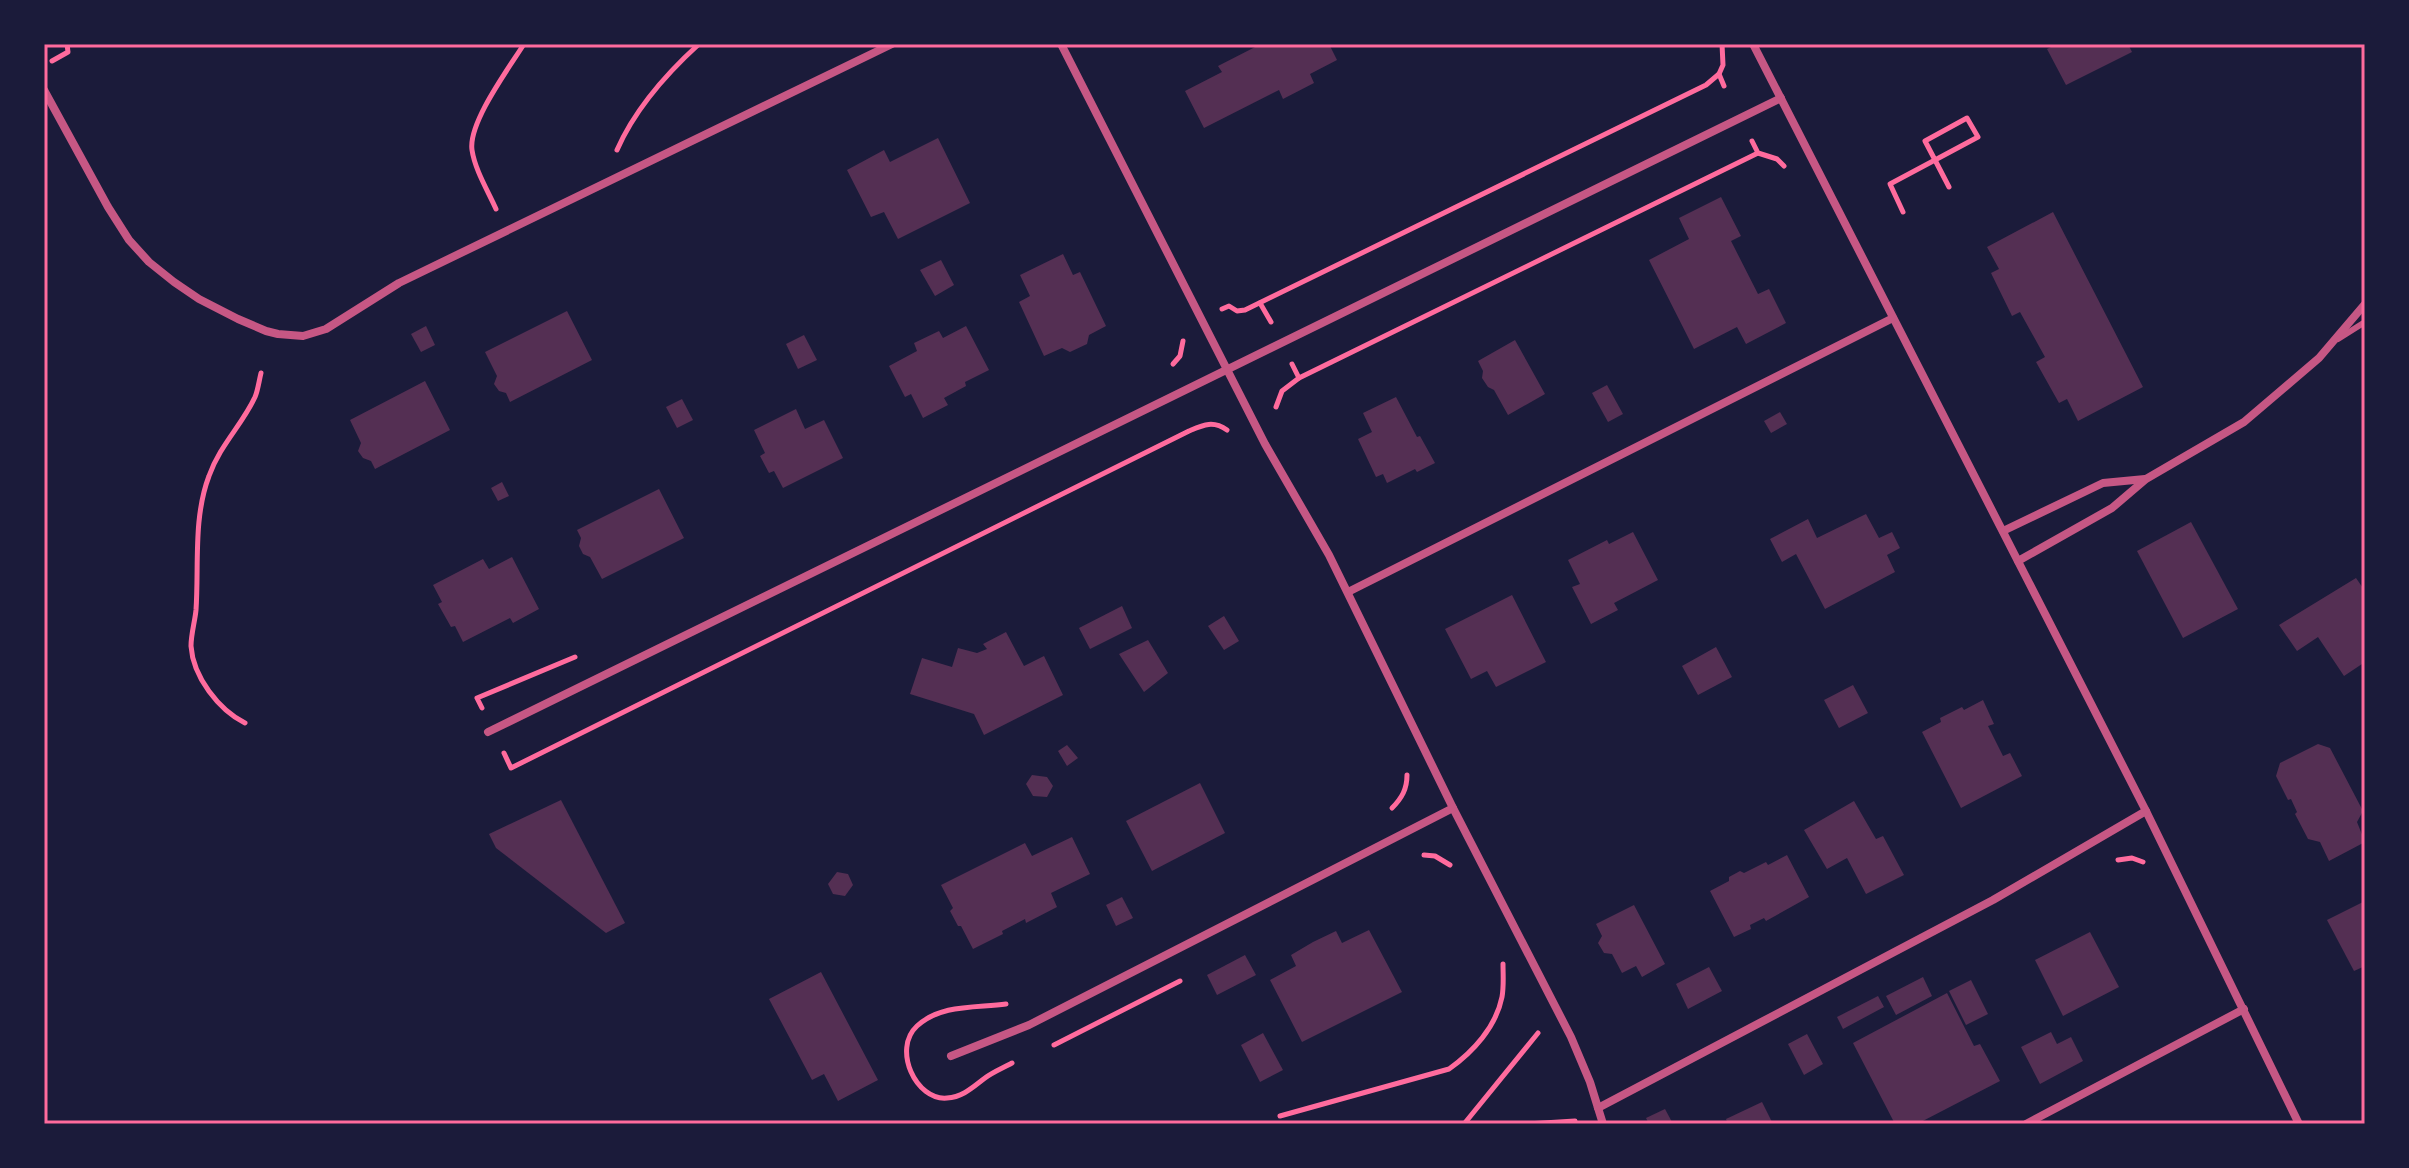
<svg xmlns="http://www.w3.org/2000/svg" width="2409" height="1168" font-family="Roboto,sans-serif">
<rect width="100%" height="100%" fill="#1b1b3a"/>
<g fill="#542f53">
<path d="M1261,44H1329L1337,60L1310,74L1314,83L1283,99L1279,90L1204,128L1185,91L1222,72L1218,66Z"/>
<path d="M2050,44H2128L2132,52L2066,85L2047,49L2051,47Z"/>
<path d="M938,138L970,203L898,239L884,212L871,217L847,170L884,150L890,162Z"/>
<path d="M1721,197L1741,236L1731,241L1758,294L1769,289L1786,323L1746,344L1737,327L1694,349L1649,260L1689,239L1679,218Z"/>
<path d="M2053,212L2143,387L2078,421L2067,399L2059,403L2036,362L2045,357L2020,312L2012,316L1991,273L1999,269L1987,247Z"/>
<path d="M1063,254L1073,275L1080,272L1106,326L1089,335L1087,344L1070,352L1062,348L1044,356L1019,302L1030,296L1020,275Z"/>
<path d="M941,260L954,285L935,296L920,270Z"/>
<path d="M567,311L592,360L510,402L506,393L499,391L494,384L497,376L485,352Z"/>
<path d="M426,326L435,345L421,352L411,334Z"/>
<path d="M966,326L989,370L965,382L966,386L944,398L948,405L923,418L911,394L905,397L889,366L917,351L914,343L939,331L943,338Z"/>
<path d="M804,335L817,360L798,369L786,344Z"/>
<path d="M1515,340L1545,394L1508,415L1494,390L1488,387L1482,378L1483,371L1478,361Z"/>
<path d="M425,381L450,430L375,469L371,461L363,458L358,451L361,443L350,420Z"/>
<path d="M1607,385L1623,414L1608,422L1592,393Z"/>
<path d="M1396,397L1417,437L1420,436L1435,463L1417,472L1415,469L1387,483L1383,474L1376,477L1358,439L1372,432L1363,413Z"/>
<path d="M682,399L693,420L677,428L666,407Z"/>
<path d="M796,409L805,429L824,420L843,458L783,488L774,471L769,473L760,456L765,453L754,430Z"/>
<path d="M1780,412L1787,424L1771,433L1764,421Z"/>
<path d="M502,482L509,496L498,501L491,488Z"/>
<path d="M659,489L684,538L602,579L590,557L583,554L579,546L581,538L577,530Z"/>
<path d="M1866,514L1879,538L1892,532L1900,548L1887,555L1895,572L1825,609L1796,554L1782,562L1770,539L1808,519L1817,538Z"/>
<path d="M2191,522L2238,609L2183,638L2137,551Z"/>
<path d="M1633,532L1658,580L1614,603L1618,610L1591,624L1572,587L1580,584L1568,560L1607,540L1609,544Z"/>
<path d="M512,557L539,609L513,623L510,618L463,642L455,626L451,627L438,604L442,602L433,585L483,559L489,569Z"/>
<path d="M2356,578L2365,591V662L2344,676L2318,637L2297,651L2279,625Z"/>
<path d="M1512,595L1546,662L1496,687L1487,671L1471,679L1445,629Z"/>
<path d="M1122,606L1132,628L1090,649L1079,628Z"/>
<path d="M1224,616L1239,641L1224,650L1208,626Z"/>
<path d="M1006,632L1024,666L1044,656L1063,695L984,735L974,714L910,694L922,658L952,667L958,648L977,653L987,649L983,644Z"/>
<path d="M1148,640L1168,673L1144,692L1119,654Z"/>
<path d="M1716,647L1732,677L1698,695L1682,666Z"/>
<path d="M1853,685L1868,713L1839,728L1824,700Z"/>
<path d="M1983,700L1994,724L1988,726L2003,756L2010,753L2022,776L1961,808L1922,732L1941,722L1940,718L1962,707L1964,710Z"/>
<path d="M2318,744L2330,748L2363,811L2357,822L2365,842L2329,861L2320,842L2308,839L2295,814L2297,812L2291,799L2288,800L2276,776L2280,763Z"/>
<path d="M1067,745L1078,758L1067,766L1058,751Z"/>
<path d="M1032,775L1047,777L1053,786L1047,797L1033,796L1026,784Z"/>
<path d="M1200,783L1225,833L1152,871L1126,821Z"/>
<path d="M561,800L625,923L606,933L496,848L489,834Z"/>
<path d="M1854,801L1876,839L1883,836L1904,875L1866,894L1847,858L1827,869L1804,830Z"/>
<path d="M1072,837L1090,874L1051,893L1057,907L1026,923L1025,919L1002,931L1003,934L973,949L961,926H958L950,911L953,908L941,885L1025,843L1032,856Z"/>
<path d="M1787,855L1809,897L1766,921L1764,918L1750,925L1751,929L1734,937L1710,891L1729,881V877L1740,871L1744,873L1766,862L1768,865Z"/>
<path d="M837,872L848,874L853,885L845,896L833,894L828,884Z"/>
<path d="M1122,897L1133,918L1116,926L1106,905Z"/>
<path d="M2365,901V966L2354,971L2327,920Z"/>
<path d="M1634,905L1665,964L1642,977L1636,966L1622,973L1612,954L1604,953L1598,943L1602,936L1596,924Z"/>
<path d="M1369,930L1402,992L1302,1042L1270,980L1296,966L1291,955L1313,942L1336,931L1342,943Z"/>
<path d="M2090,932L2119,987L2063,1016L2035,960Z"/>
<path d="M1245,955L1256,975L1217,995L1207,975Z"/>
<path d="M1709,967L1722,991L1688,1009L1676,984Z"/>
<path d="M821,972L878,1080L838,1101L824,1074L812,1080L769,999Z"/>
<path d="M1923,977L1932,996L1896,1015L1886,996Z"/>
<path d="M1971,980L1988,1014L1966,1025L1949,991Z"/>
<path d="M1947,993L1974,1046L1980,1044L2000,1081L1917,1124H1895L1853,1043Z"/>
<path d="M1878,996L1884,1007L1843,1029L1837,1017Z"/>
<path d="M2051,1032L2057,1044L2071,1037L2083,1061L2040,1084L2021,1047Z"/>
<path d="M1263,1033L1283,1070L1260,1082L1241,1045Z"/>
<path d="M1807,1034L1823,1064L1804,1075L1788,1044Z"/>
<path d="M1762,1102L1773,1124H1728L1726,1119Z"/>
<path d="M1665,1109L1672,1122L1649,1124L1646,1118Z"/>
</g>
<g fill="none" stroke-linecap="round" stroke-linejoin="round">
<g stroke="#ff6b9d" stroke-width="5">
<path d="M1722,44L1723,65L1719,74L1724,86"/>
<path d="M52,61L68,52L67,44"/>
<path d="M1967,118L1978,137L1935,160L1925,141Z"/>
<path d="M1752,141L1758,153L1777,159L1784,166"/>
<path d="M617,150C635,109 666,74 699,44"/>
<path d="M496,209C488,191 475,170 472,150C468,123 509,68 524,44"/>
<path d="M1903,212L1890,184L1935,160L1949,187"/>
<path d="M1260,303L1271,322"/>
<path d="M1222,309L1229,306L1237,311L1245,310L1706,85L1719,74"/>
<path d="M1173,364L1180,356L1183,341"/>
<path d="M1292,364L1299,378L1758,153"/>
<path d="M1276,407L1282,391L1299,378"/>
<path d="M482,708L477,698L575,657"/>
<path d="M245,723C219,710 193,677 191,646C191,634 195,621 196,610C199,566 193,518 209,476C220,445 242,425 255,397C258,390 259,381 261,373"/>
<path d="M504,753L511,768L1189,431C1203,425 1213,420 1227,430"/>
<path d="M1392,808C1402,798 1407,789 1407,775"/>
<path d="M1424,855L1435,856L1450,865"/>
<path d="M2118,860L2132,858L2143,862"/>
<path d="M1006,1004C976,1008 941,1004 917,1026C892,1049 916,1101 947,1098C963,1097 973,1087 985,1078C993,1072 1003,1068 1012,1063"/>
<path d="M1054,1045L1180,981"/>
<path d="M1280,1116L1449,1069C1473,1052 1496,1027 1502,997C1504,986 1503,975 1503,964"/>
<path d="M1464,1124L1538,1033"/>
<path d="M1527,1124L1575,1121"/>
</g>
<path stroke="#c65784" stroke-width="6" d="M2338,339L2365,322"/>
<g stroke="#c65784" stroke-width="8">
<path d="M1061,44L1265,444L1329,555L1453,808L1571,1037L1590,1082L1603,1124"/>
<path d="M1753,44L2146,811L2299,1124"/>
<path d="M44,90L108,207L129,240L149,262L174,282L199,299L238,319L266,331L278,334L303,336L326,329L399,283L892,44"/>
<path d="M2003,531L2103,483L2145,479"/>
<path d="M2018,561L2112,508L2146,479L2244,422L2319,358L2365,304"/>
<path d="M1348,592L1893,318"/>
<path d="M488,732L1781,98"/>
<path d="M951,1056L1029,1025L1453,808"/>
<path d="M1598,1108L1993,900L2146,811"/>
<path d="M2026,1124L2244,1009"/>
</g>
</g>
<rect width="2409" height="1168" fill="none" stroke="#1b1b3a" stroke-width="92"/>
<rect x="46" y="46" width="2317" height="1076" fill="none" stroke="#ff6b9d" stroke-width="3"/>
</svg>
